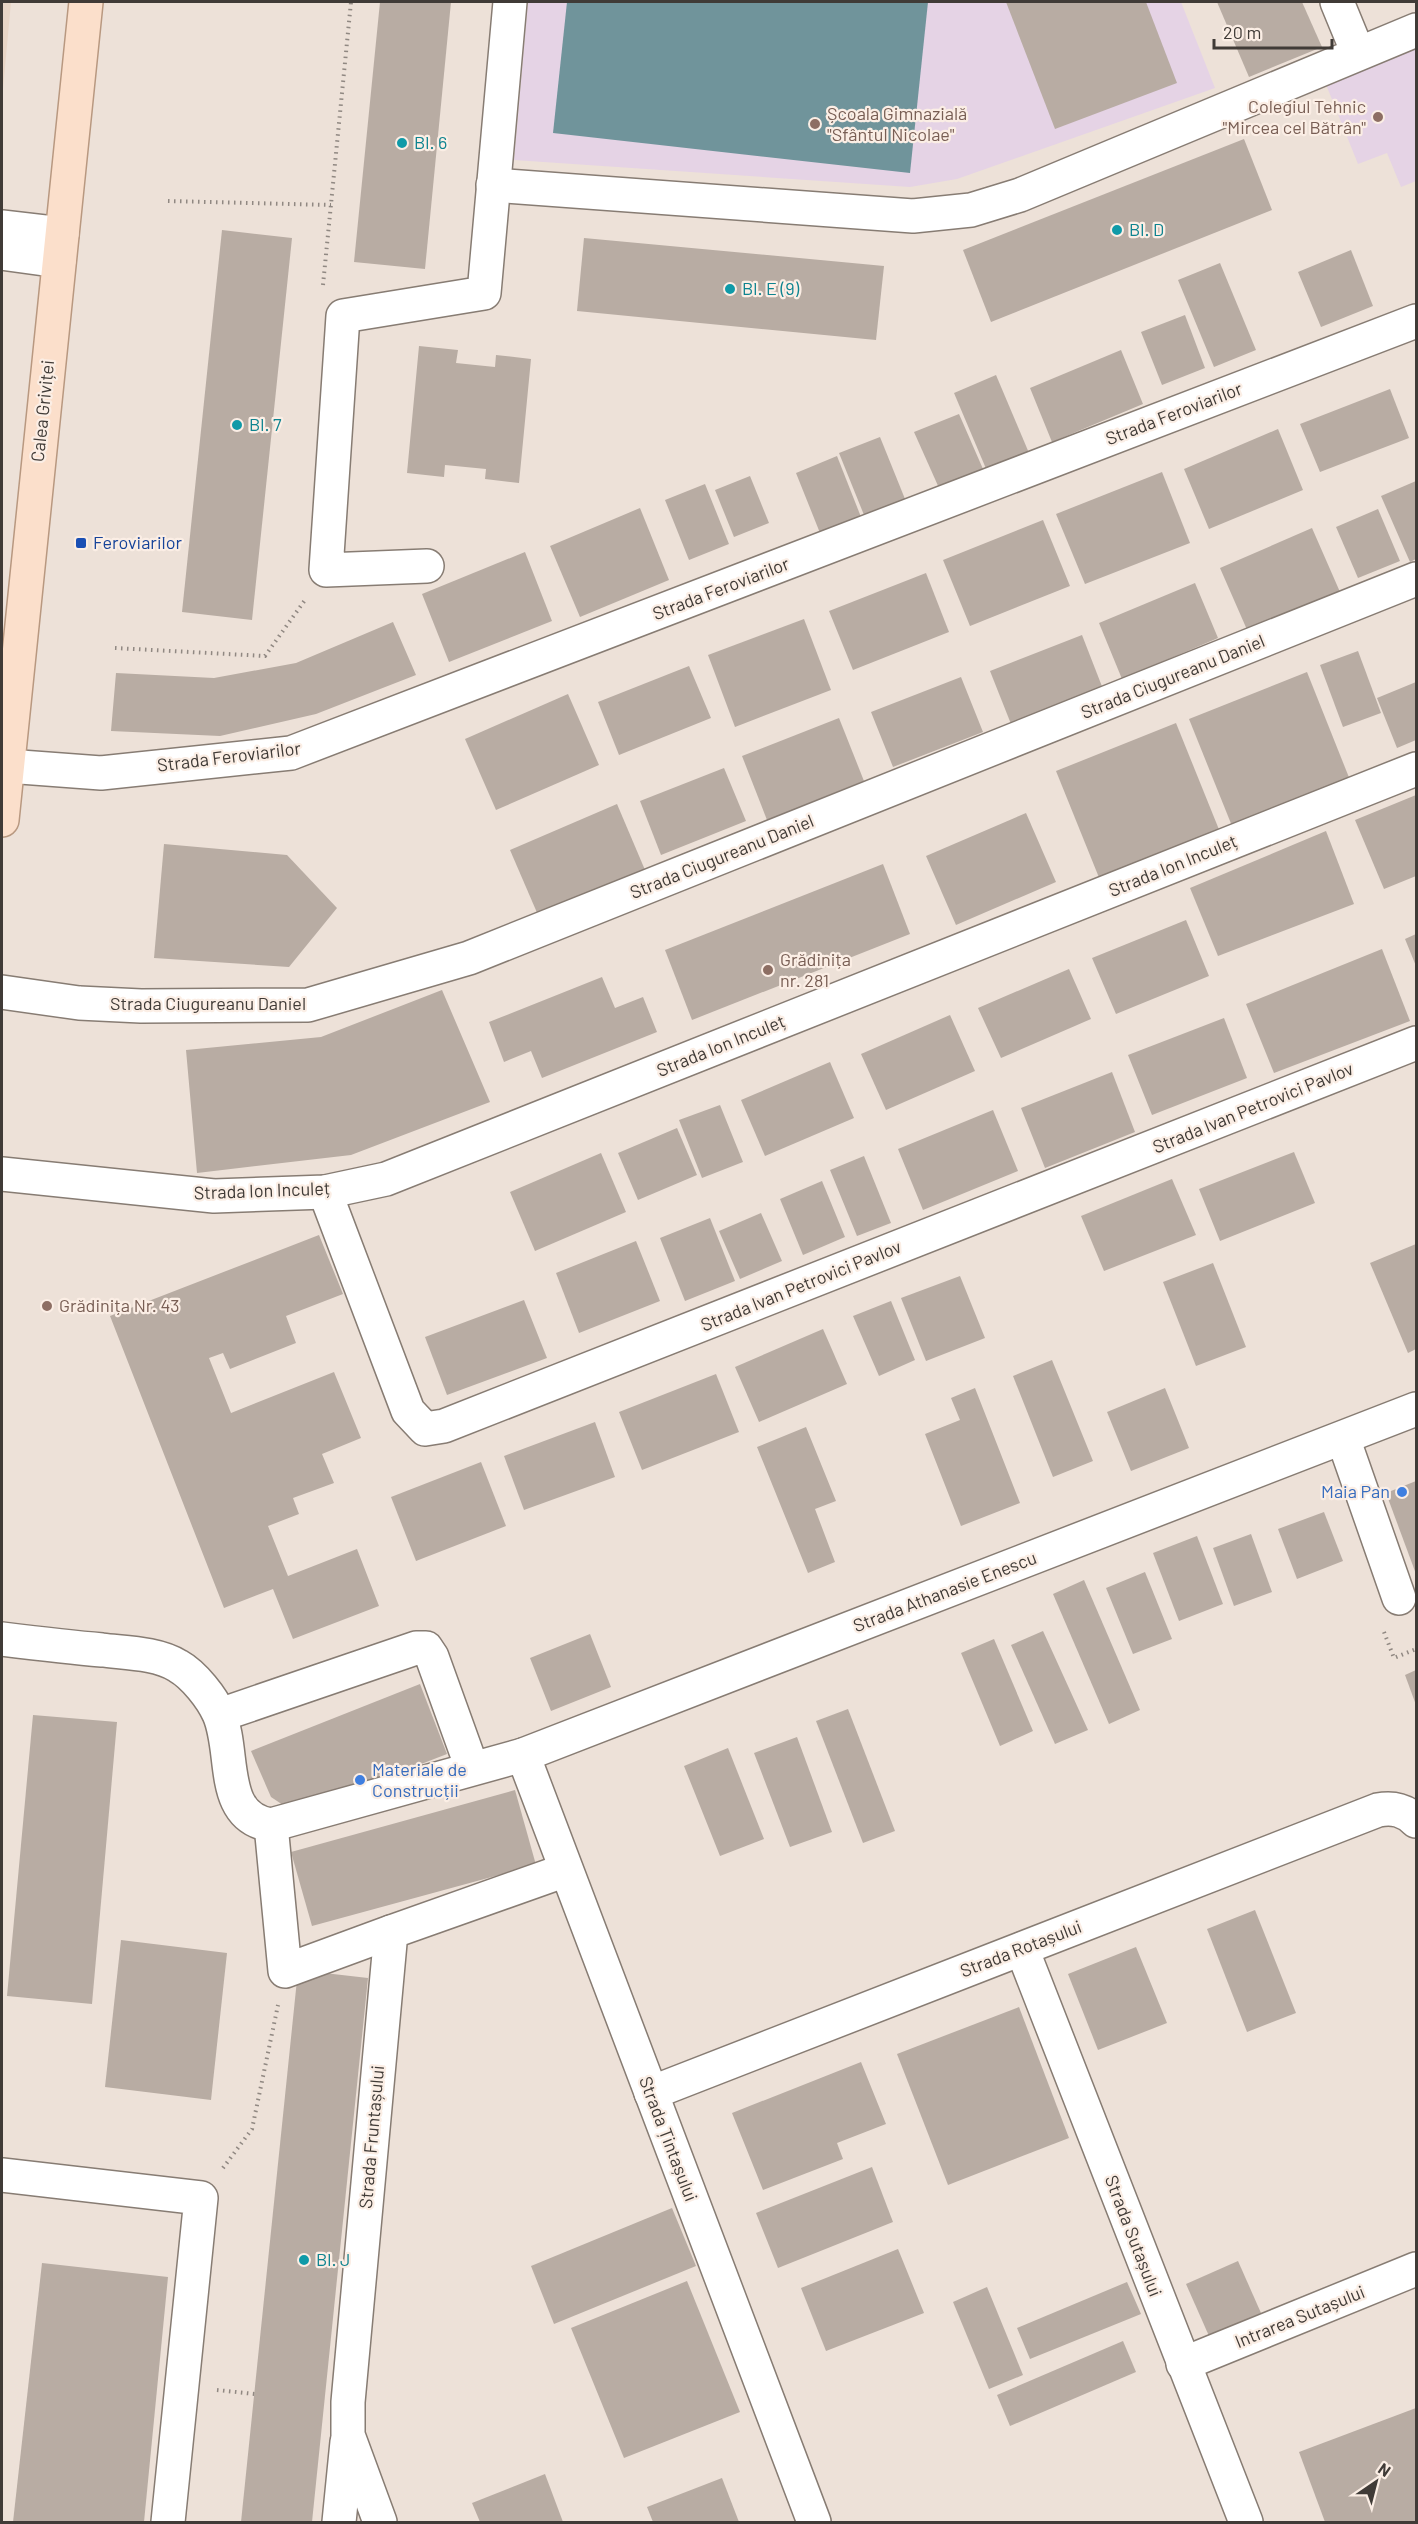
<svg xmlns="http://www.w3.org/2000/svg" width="1418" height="2524" font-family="Barlow,sans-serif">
<rect width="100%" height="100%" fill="#ede1d8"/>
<path fill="#e8d5c6" d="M2,2H11L2,100Z"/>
<g fill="#e5d3e5">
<path d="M528,2H1181L1215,88L957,179L910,187L514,160Z"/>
<path d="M1416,45V181L1401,187L1387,153L1358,164L1325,82Z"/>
</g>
<path fill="#70949b" d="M567,2H928L910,173L553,133Z"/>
<g fill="#b8aca3">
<path d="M380,2H451L425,269L354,262Z"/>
<path d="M1006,2H1146L1177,83L1055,129Z"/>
<path d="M1217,2H1302L1322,47L1249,77Z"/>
<path d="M1244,139L1272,210L991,322L963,250Z"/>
<path d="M222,230L292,238L252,620L182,612Z"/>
<path d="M584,238L884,266L876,340L577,311Z"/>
<path d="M1351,250L1373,306L1321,327L1298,272Z"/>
<path d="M1220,263L1256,350L1214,367L1178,280Z"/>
<path d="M1185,315L1205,368L1162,385L1141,332Z"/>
<path d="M419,346L458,350L456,363L495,367L496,355L531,359L519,483L485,479L486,469L445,465L444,477L407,473Z"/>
<path d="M1121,350L1143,404L1052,442L1030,388Z"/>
<path d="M996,375L1029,453L987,471L954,393Z"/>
<path d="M1390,389L1409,438L1320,472L1300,424Z"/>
<path d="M959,414L983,469L939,488L914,432Z"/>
<path d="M1278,429L1303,490L1209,529L1184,469Z"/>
<path d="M880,437L905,499L864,515L839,453Z"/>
<path d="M837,456L861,517L820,533L796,473Z"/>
<path d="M1162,472L1190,543L1085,584L1056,514Z"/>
<path d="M750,476L769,523L734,537L715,490Z"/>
<path d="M1416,481V559L1410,562L1381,496Z"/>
<path d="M705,484L729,544L689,560L665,500Z"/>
<path d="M640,508L669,580L580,617L550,546Z"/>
<path d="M1378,509L1400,561L1358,578L1336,527Z"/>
<path d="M1043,520L1070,586L970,626L943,560Z"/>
<path d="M1312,528L1340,592L1248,632L1220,568Z"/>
<path d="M525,552L552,621L449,662L422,594Z"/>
<path d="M926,573L949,632L853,670L829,611Z"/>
<path d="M1195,583L1218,638L1122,679L1099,623Z"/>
<path d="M804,619L831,690L735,727L708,655Z"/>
<path d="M393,622L416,675L316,714L220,736L111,731L116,673L214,678L296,663Z"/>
<path d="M1082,635L1103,689L1011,724L990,671Z"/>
<path d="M1358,651L1381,713L1343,727L1320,665Z"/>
<path d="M689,666L711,718L619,755L598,702Z"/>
<path d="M1307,672L1352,785L1234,831L1189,719Z"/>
<path d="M961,677L983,732L893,767L871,712Z"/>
<path d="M1416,682V740L1397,748L1377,698Z"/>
<path d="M568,694L599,765L496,810L465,739Z"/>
<path d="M839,718L864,781L767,820L742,756Z"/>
<path d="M1176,723L1222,837L1102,885L1056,771Z"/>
<path d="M724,768L746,821L661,855L640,801Z"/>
<path d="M1416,795V876L1384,889L1355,820Z"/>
<path d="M617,804L645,870L538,915L510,850Z"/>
<path d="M1026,813L1056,882L956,925L926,856Z"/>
<path d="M1326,831L1354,904L1218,956L1190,888Z"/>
<path d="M164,844L287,855L337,908L289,967L154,958Z"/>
<path d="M883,864L910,934L692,1020L665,950Z"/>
<path d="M1186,920L1209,976L1116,1014L1092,958Z"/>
<path d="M1416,934V966L1405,939Z"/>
<path d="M1382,949L1410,1021L1274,1073L1246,1004Z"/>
<path d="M1069,969L1091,1019L1001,1058L978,1008Z"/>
<path d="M602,977L615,1008L643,997L657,1032L542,1078L531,1051L504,1062L489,1022Z"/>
<path d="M442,990L490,1102L351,1155L197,1173L186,1050L321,1037Z"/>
<path d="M950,1015L975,1071L886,1110L861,1054Z"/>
<path d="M1224,1018L1247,1078L1152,1115L1128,1055Z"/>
<path d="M830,1062L854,1118L765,1156L741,1100Z"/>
<path d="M1112,1072L1135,1132L1045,1168L1021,1108Z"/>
<path d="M720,1105L743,1162L702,1178L679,1120Z"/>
<path d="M993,1110L1018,1171L923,1210L898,1149Z"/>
<path d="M677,1128L697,1175L638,1200L618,1153Z"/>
<path d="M1294,1152L1315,1203L1220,1241L1199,1189Z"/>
<path d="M601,1153L626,1212L535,1251L510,1192Z"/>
<path d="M864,1156L891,1223L857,1236L830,1170Z"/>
<path d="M1172,1179L1196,1235L1104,1271L1081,1216Z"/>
<path d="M822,1181L845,1237L803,1255L780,1199Z"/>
<path d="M761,1213L782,1261L740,1279L719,1231Z"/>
<path d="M710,1218L735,1281L685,1301L660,1238Z"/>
<path d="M319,1235L343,1294L286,1316L296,1343L230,1369L223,1353L209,1358L231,1413L334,1372L361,1438L322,1454L334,1483L293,1498L299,1514L268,1526L288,1576L357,1549L379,1606L293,1639L273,1589L224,1608L110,1316Z"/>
<path d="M636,1241L660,1301L579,1333L556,1273Z"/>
<path d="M1416,1244V1349L1408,1353L1370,1263Z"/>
<path d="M1213,1263L1246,1347L1196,1366L1163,1282Z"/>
<path d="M960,1276L985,1338L926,1361L901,1298Z"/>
<path d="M524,1300L547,1358L447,1395L425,1337Z"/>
<path d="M891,1301L915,1360L879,1376L853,1316Z"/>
<path d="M823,1329L847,1384L759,1422L735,1367Z"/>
<path d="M1052,1360L1093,1461L1053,1477L1013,1376Z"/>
<path d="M716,1374L739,1432L642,1470L619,1412Z"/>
<path d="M975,1388L1020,1503L961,1526L925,1434L960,1420L951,1398Z"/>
<path d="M1165,1388L1189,1448L1131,1471L1107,1412Z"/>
<path d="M595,1422L615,1477L524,1510L504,1456Z"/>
<path d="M806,1427L836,1501L815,1509L835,1562L808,1573L757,1447Z"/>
<path d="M481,1462L506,1526L416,1561L391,1497Z"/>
<path d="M1416,1481V1574L1386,1493Z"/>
<path d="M1324,1512L1343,1561L1297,1579L1278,1529Z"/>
<path d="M1251,1534L1272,1592L1234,1606L1213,1548Z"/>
<path d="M1197,1536L1223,1604L1179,1621L1153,1553Z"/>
<path d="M1145,1572L1172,1639L1133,1654L1106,1588Z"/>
<path d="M1084,1580L1140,1710L1109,1724L1053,1594Z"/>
<path d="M1043,1631L1088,1730L1055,1744L1011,1645Z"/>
<path d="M590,1634L611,1687L551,1711L530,1658Z"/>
<path d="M994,1639L1033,1731L1000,1746L961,1653Z"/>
<path d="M1416,1670V1705L1405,1675Z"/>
<path d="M420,1684L447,1754L295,1813L271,1797L251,1751Z"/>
<path d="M848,1709L895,1831L863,1843L816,1721Z"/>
<path d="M33,1715L117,1722L92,2004L7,1996Z"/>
<path d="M797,1737L832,1832L790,1847L754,1753Z"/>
<path d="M728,1748L764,1839L720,1856L684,1766Z"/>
<path d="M515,1790L536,1865L312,1926L291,1852Z"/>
<path d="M1255,1910L1296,2013L1247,2032L1207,1929Z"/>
<path d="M121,1940L227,1953L211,2100L105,2087Z"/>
<path d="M1136,1947L1167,2023L1098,2050L1068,1974Z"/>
<path d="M298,1970L368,1978L312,2522H241Z"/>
<path d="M1019,2007L1069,2138L948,2185L897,2054Z"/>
<path d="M861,2062L886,2124L837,2143L843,2159L763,2190L732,2113Z"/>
<path d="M872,2167L893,2222L778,2268L756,2213Z"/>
<path d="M672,2208L696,2266L554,2324L531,2266Z"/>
<path d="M898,2249L924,2313L826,2351L801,2288Z"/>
<path d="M1238,2261L1261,2313L1209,2336L1186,2284Z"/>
<path d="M42,2263L168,2277L144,2522H13Z"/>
<path d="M687,2281L740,2412L624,2458L571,2328Z"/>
<path d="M1127,2282L1141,2314L1030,2359L1017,2328Z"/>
<path d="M987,2287L1023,2375L989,2389L953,2302Z"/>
<path d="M1123,2341L1136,2372L1010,2426L997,2395Z"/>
<path d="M1416,2408V2522H1325L1299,2452Z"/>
<path d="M545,2474L563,2522H480L472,2503Z"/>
<path d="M722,2478L739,2522H653L647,2507Z"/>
</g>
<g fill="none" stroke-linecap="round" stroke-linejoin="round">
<defs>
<g id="minor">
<path d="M1337,2L1358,53"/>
<path d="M493,185L913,216L971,210L1020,195L1416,30"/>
<path d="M2,227L62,234"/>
<path d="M2,253L59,261"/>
<path d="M427,566L326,570L343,316L484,293L510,2"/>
<path d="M7,766L101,773L291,753L1416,321"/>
<path d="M2,992L79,1003L141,1006L308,1005L469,958L1416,579"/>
<path d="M2,1174L214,1196L325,1192L386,1179L1416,769"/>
<path d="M325,1192L408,1411L425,1429L444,1426L1416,1043"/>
<path d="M1343,1438L1399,1598"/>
<path d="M2,1639C35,1643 68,1647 102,1650C126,1653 157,1653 178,1666C194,1675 212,1698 219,1714C236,1752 218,1817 271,1825L523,1755L1416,1409"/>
<path d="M220,1715L416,1648H426L432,1657L472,1768"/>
<path d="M523,1755L814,2522"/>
<path d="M271,1825L285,1971L391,1932"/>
<path d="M1022,1949L1246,2522"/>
<path d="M651,2093L1378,1810C1393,1807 1405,1810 1416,1821"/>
<path d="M2,2175L201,2198L168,2522"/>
<path d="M1183,2364L1416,2269"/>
<path d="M339,2522L347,2442"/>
<path d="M380,2522L348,2435V2402L391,1932L566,1870"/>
</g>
<path id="major" d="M2,820L86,2"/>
</defs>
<use href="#minor" stroke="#877c73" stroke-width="36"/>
<use href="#major" stroke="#b89880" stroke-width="36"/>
<g stroke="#908882" stroke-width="4" stroke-dasharray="1.5 4.5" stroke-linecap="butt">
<path d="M168,201L331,205"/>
<path d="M323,285L351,2"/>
<path d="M115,648L265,656L305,600"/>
<path d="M1384,1632L1394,1658L1416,1649"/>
<path d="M223,2168L252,2129L278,2005"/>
<path d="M217,2390L255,2394"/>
</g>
<use href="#minor" stroke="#fff" stroke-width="33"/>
<use href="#major" stroke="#fbdfcb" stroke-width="33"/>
</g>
<g fill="#8d6e63" stroke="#fbeee5" stroke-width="2">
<circle cx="1378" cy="117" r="6"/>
<circle cx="815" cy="124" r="6"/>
<circle cx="768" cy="970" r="6"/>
<circle cx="47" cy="1306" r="6"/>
</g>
<g fill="#0f9aa8" stroke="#fbeee5" stroke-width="2">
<circle cx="402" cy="143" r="6"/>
<circle cx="1117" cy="230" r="6"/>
<circle cx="730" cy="289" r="6"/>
<circle cx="237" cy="425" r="6"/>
<circle cx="304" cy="2260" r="6"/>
</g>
<rect fill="#1a4fb4" stroke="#fbeee5" stroke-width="2" x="75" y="537" width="12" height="12" rx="3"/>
<g fill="#3f7fe0" stroke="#fbeee5" stroke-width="2">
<circle cx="1402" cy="1492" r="6"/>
<circle cx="360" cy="1780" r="6"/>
</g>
<g text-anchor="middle" stroke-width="4.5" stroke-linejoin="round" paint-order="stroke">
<g font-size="18" fill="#785e54" stroke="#fbeee5" text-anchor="start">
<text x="1366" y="113" text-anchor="end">Colegiul Tehnic<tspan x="1366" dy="21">"Mircea cel Bătrân"</tspan></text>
<text x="827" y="120">Școala Gimnazială<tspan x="827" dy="21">"Sfântul Nicolae"</tspan></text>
<text x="780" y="966">Grădinița<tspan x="780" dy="21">nr. 281</tspan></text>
<text x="59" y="1312">Grădinița Nr. 43</text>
</g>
<g font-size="18" fill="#0d838f" stroke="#fbeee5" text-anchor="start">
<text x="414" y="149">Bl. 6</text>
<text x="1129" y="236">Bl. D</text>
<text x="742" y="295">Bl. E (9)</text>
<text x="249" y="431">Bl. 7</text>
<text x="316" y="2266">Bl. J</text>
</g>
<g font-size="18" fill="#403b37" stroke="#fbeee5">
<text transform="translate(43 411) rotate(-84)" y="6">Calea Griviței</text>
<text transform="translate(1174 414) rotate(-21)" y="6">Strada Feroviarilor</text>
<text transform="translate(721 589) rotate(-21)" y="6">Strada Feroviarilor</text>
<text transform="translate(1173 677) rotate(-22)" y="6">Strada Ciugureanu Daniel</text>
<text transform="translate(229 757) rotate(-7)" y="6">Strada Feroviarilor</text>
<text transform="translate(722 857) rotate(-22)" y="6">Strada Ciugureanu Daniel</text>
<text transform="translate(1173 866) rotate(-22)" y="6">Strada Ion Inculeț</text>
<text x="208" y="1010">Strada Ciugureanu Daniel</text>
<text transform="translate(721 1046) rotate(-22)" y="6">Strada Ion Inculeț</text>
<text transform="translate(1253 1108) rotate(-22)" y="6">Strada Ivan Petrovici Pavlov</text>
<text transform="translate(262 1191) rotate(-2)" y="6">Strada Ion Inculeț</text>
<text transform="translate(801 1286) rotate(-22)" y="6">Strada Ivan Petrovici Pavlov</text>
<text transform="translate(945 1592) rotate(-21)" y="6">Strada Athanasie Enescu</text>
<text transform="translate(1021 1949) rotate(-21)" y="6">Strada Rotașului</text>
<text transform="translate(372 2137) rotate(-85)" y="6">Strada Fruntașului</text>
<text transform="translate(668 2139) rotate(69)" y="6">Strada Țintașului</text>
<text transform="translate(1133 2236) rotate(69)" y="6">Strada Sutașului</text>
<text transform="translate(1300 2317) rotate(-22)" y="6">Intrarea Sutașului</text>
</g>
<g font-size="18" fill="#164399" stroke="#fbeee5" text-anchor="start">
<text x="93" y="549">Feroviarilor</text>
</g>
<g font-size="18" fill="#366cbe" stroke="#fbeee5" text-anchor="end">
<text x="1390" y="1498">Maia Pan</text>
<text x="372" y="1776" text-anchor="start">Materiale de<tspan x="372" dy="21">Construcții</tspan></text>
</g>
</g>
<rect width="1418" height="2524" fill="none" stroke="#403b37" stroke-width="6"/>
<g transform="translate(1376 2482) rotate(35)" stroke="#fbeee5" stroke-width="4.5" paint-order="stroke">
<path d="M0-4.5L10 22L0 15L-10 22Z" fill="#403b37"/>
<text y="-9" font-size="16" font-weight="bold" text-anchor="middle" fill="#403b37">N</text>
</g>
<path d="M1214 39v9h118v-9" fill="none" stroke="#403b37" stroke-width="3"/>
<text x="1223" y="39" font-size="18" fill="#403b37" stroke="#fbeee5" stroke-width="4.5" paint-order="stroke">20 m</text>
</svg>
